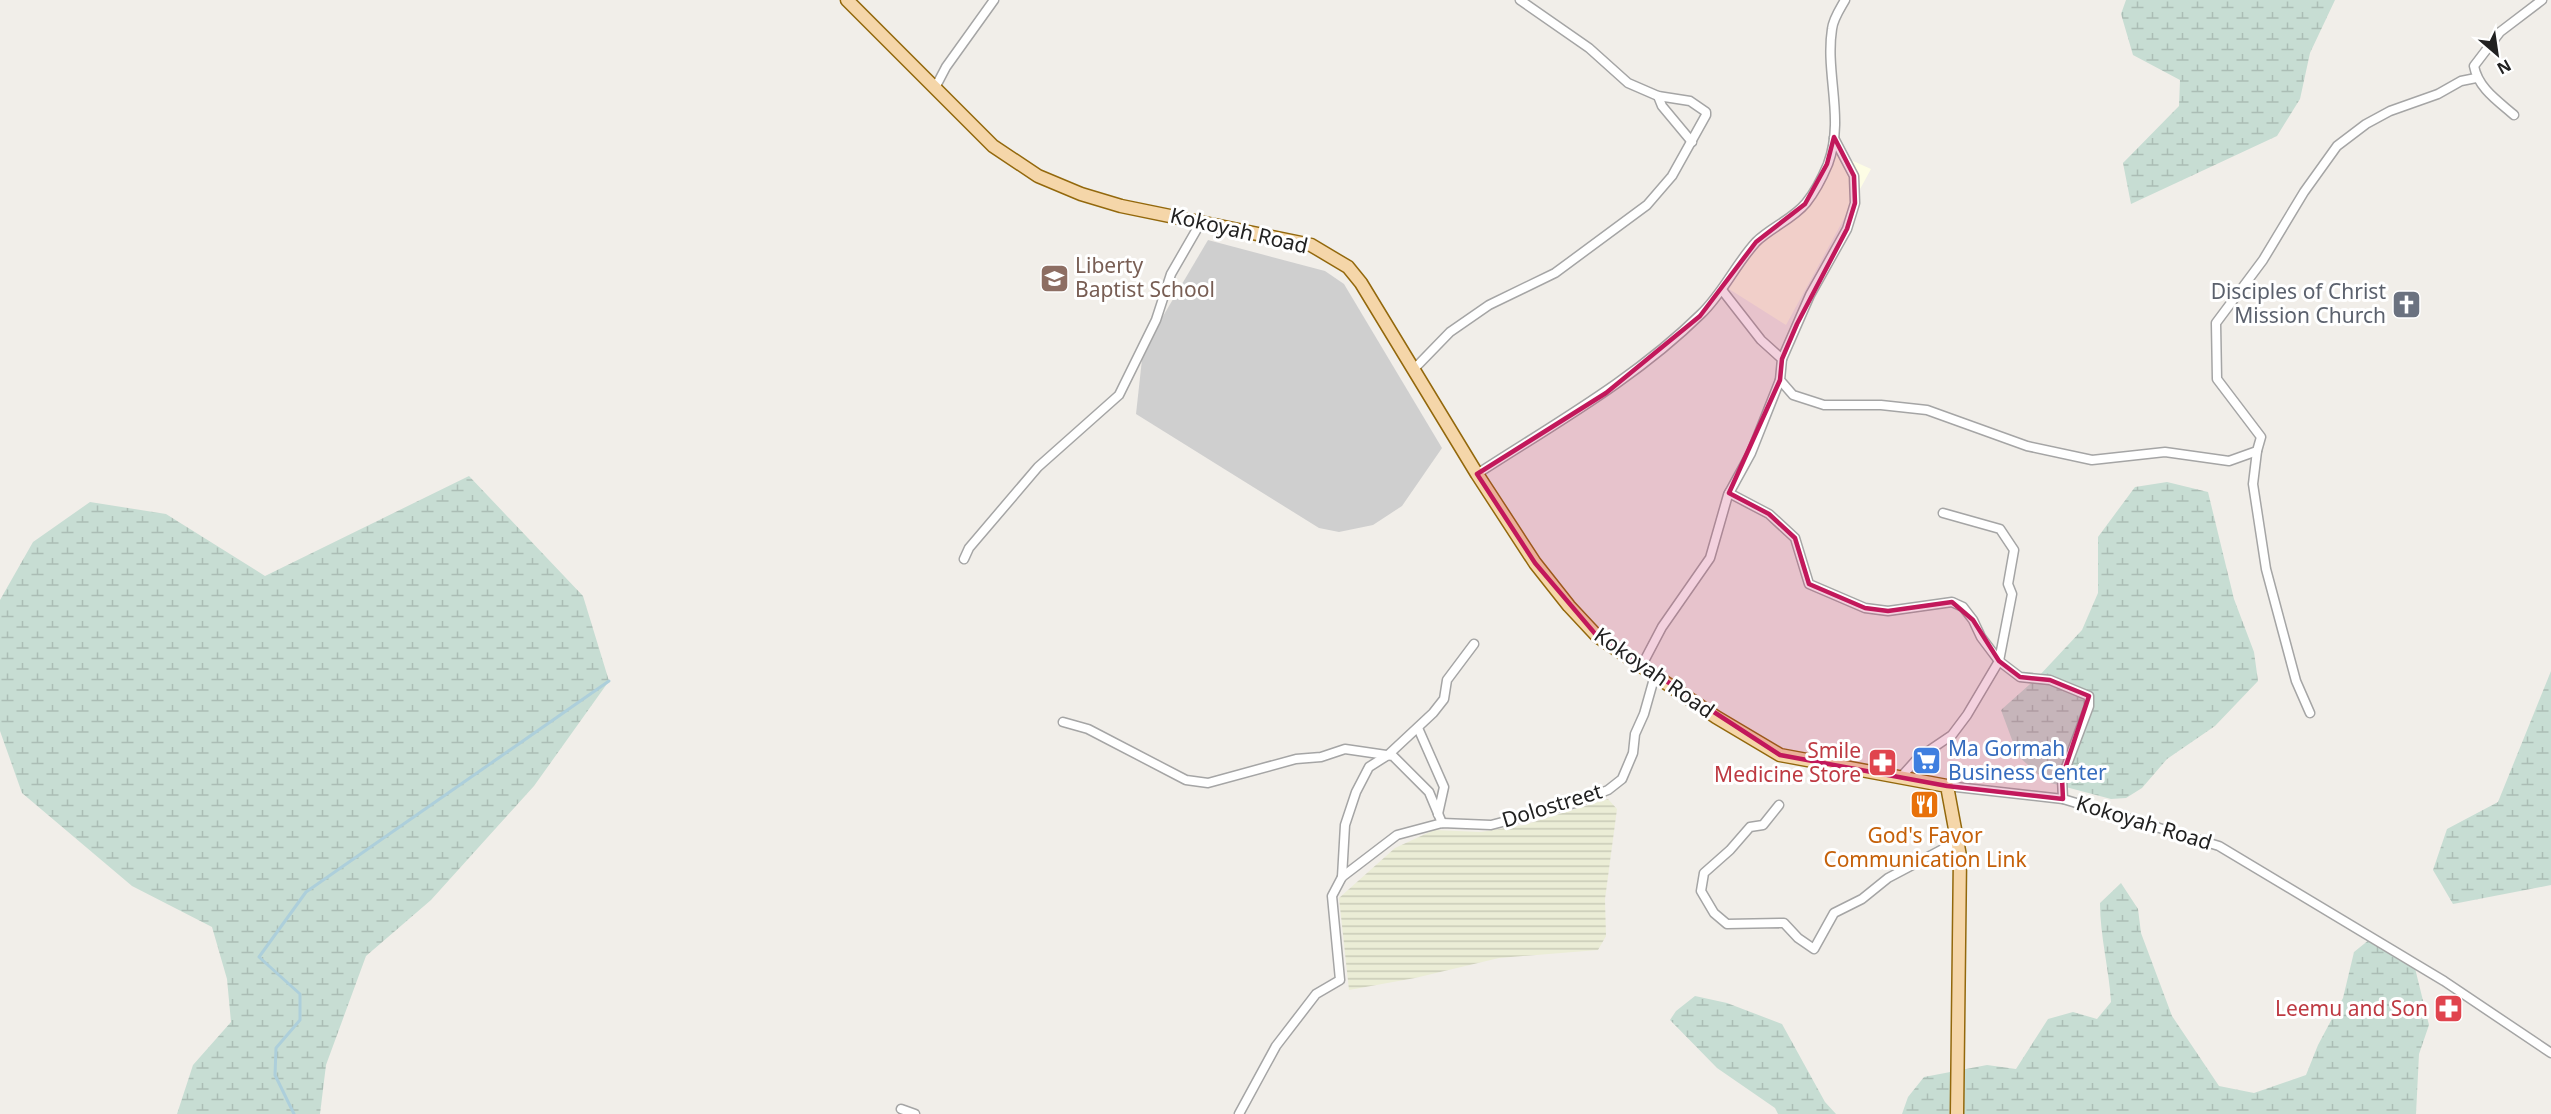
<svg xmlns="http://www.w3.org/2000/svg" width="2551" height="1114" font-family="'Noto Sans',sans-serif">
<defs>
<pattern id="farmland-rules" width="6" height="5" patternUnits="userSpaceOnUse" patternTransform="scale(1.5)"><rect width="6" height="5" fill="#ebedd6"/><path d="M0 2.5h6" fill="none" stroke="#c9cbb7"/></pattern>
<pattern id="wetland-marsh" width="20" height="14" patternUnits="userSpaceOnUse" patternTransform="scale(1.5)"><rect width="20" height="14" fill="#c7ddd3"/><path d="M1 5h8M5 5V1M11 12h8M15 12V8" fill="none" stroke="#abbdb5"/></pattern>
</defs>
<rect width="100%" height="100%" fill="#f1eee9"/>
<path fill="#fdfde5" d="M1833,152L1871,169L1786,325L1729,289L1769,227L1810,202Z"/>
<path fill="#cfcfcf" d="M1208,240L1325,271L1344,284L1442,448L1402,506L1373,525L1339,532L1319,528L1136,414L1143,350Z"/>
<path fill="url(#farmland-rules)" d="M1608,799L1617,809L1605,899L1606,936L1598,950L1499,958L1415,978L1349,990L1339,898L1395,848L1434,830L1481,832L1524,825Z"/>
<g fill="url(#wetland-marsh)">
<path d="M2126,0H2335L2310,53L2300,99L2277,136L2131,204L2123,163L2179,106L2180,80L2133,55L2121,14Z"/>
<path d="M469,476L583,596L609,681L534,786L431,900L366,956L326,1065L320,1114H177L193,1065L231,1022L227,979L212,927L132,886L22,793L0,731V600L33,542L90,502L166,514L265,576Z"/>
<path d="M2167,482L2208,492L2234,599L2254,652L2258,681L2215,726L2167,759L2142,788L2126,798L2111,799L2047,782L2018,756L2001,710L2038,677L2082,630L2098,593V537L2135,487Z"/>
<path d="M2551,671V885L2453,904L2433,870L2447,829L2498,802Z"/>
<path d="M2121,883L2138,909L2141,933L2172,1016L2219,1086L2254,1093L2306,1075L2318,1045L2343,998L2354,952L2375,935L2413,960L2429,1025L2419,1054L2416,1114H1902L1908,1097L1924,1077L1987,1065L2016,1069L2048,1019L2073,1012L2097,1019L2111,1002C2109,969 2100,936 2100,903Z"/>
<path d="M1695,996L1727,1003L1782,1024L1825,1102L1836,1114H1778L1775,1108L1717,1068L1670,1020L1676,1011Z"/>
</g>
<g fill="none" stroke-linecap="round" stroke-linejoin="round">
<path stroke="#adcfdb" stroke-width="3" d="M294,1114L275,1075L276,1048L300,1020V994L259,957L306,892L609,681"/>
<defs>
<g id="street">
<path d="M935,88L946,67L994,0"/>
<path d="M1658,96L1662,106L1692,142"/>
<path d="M2514,115C2498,101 2478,88 2474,66L2500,32L2542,0"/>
<path d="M1722,290L1761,340L1782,359L1780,380L1793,395L1824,405H1881L1927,410L2027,446L2092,460L2165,452L2229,461L2257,451L2261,437L2217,379L2216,323L2263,260L2304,192L2337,146L2366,124L2390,111L2438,94L2461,81L2476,78"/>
<path d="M1782,359L1810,295L1847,229L1855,203L1854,176L1834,138"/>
<path d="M1415,368L1450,332L1489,305L1555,273L1647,205L1672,176L1706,115V112L1690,101L1658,96L1628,83L1589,48L1520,0"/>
<path d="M2257,451L2253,484L2266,569L2296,681L2310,713"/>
<path d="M1477,474C1554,424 1635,379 1701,314C1723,293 1735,265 1756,242C1770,228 1793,219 1806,203C1814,193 1823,176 1828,164C1845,119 1825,74 1832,29C1833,19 1840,9 1845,0"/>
<path d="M1729,493L1769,514L1795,538L1809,584L1865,608L1888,611L1952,602L1963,607L1973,620L1981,637L1999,661L2020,677L2050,680L2089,696V706L2062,778L2063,799"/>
<path d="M964,559L969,548L1038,467L1119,395L1156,320L1171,274L1201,222"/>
<path d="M1641,667L1662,627L1710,558L1728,495L1751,453L1780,380"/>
<path d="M1063,722L1088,729L1186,780L1208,783L1296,759L1321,757L1345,749L1393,756L1429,792L1442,823"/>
<path d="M1418,728L1444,787L1438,814"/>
<path d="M1900,778L1918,758L1952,735L1967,715L1999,661L2012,594L2008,584L2014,550L2000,529L1943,513"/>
<path d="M1947,786L2063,799L2219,846L2444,981L2551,1053"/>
<path d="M1779,805L1763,825L1750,827L1730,850L1704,873L1701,891L1714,913L1727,924L1784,923L1798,938L1814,949L1834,913L1862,899L1888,878L1958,841"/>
<path d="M1342,877L1345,825L1356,792L1369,767L1388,755L1433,713L1444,699L1447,680L1474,644"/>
<path d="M901,1109L915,1114"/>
<path d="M1239,1114L1276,1046L1316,994L1340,980L1332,896L1342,877L1397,835L1442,823L1491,825L1575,803L1608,790L1622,779L1633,753L1635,734L1644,714L1655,675"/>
</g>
<path id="primary" d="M847,0L993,146L1038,176L1081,194L1121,206L1311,245L1348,267L1361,283L1477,474L1535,563L1569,606L1597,636L1716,717L1780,755L1947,786L1960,856L1957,1114"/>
</defs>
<use href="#street" stroke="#a5a5a5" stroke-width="11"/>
<use href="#primary" stroke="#93680c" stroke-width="15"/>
<use href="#street" stroke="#fff" stroke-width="8"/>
<use href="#primary" stroke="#f5d6a9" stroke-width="12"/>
</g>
<path fill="#c2185b" fill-opacity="0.2" stroke="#c2185b" stroke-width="4.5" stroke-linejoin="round" d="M1834,137L1854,176L1855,203L1847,229L1797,324L1782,359L1780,380L1729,493L1769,514L1795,538L1809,584L1865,608L1888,611L1952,602L1973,620L1999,661L2020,677L2050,680L2089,696L2062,778L2063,799L1947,786L1780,755L1597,636L1535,563L1477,474L1606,393L1700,316L1756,242L1805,204L1827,164Z"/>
<defs>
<symbol id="school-square" viewBox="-11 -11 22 22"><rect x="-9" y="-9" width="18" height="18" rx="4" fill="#8d6e63" stroke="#fff"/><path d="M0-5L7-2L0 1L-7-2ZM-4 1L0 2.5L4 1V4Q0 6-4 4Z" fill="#fff"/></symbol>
<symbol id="church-square" viewBox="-11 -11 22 22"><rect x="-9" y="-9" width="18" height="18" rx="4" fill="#6b7280" stroke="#fff"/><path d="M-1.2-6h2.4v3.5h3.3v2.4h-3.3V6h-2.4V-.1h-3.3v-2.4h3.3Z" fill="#fff"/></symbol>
<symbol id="supermarket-square" viewBox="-11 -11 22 22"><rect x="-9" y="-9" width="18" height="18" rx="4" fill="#3f7fe0" stroke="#fff"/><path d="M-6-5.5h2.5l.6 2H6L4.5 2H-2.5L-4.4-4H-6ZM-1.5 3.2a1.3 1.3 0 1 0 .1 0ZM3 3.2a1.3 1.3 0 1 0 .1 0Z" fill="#fff"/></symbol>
<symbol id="pharmacy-square" viewBox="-11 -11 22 22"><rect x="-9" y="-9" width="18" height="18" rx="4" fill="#e0444e" stroke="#fff"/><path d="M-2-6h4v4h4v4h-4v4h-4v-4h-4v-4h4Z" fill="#fff"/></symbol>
<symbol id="restaurant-square" viewBox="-11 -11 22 22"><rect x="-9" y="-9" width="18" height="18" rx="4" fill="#e8710a" stroke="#fff"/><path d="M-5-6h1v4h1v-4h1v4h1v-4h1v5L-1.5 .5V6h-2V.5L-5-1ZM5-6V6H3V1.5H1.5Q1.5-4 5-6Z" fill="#fff"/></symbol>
</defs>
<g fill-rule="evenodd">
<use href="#school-square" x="1038" y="262" width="33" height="33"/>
<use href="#church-square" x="2390" y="288" width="33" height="33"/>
<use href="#supermarket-square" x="1910" y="744" width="33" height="33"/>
<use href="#pharmacy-square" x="1866" y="746" width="33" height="33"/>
<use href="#restaurant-square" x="1908" y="788" width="33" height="33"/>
<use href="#pharmacy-square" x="2432" y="992" width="33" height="33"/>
</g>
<g text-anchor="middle" stroke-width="6" stroke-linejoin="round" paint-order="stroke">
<g font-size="21" fill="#212121" stroke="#fff">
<text transform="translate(1239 231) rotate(13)" y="7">Kokoyah Road</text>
<text transform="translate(1654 673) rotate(35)" y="7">Kokoyah Road</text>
<text transform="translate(1552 806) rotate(-17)" y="7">Dolostreet</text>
<text transform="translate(2144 823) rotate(17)" y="7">Kokoyah Road</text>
</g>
<g font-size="21" fill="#785e54" stroke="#fff" text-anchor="start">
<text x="1075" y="273">Liberty<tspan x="1075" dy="24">Baptist School</tspan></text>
</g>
<g font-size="21" fill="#5b616d" stroke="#fff" text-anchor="end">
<text x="2386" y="299">Disciples of Christ<tspan x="2386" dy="24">Mission Church</tspan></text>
</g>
<g font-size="21" fill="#366cbe" stroke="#fff" text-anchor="start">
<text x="1948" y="756">Ma Gormah<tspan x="1948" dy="24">Business Center</tspan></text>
</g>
<g font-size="21" fill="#be3a42" stroke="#fff" text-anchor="end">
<text x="1861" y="758">Smile<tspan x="1861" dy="24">Medicine Store</tspan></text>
<text x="2428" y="1016">Leemu and Son</text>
</g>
<g font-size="21" fill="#c56008" stroke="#fff">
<text x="1925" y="843">God's Favor<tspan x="1925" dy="24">Communication Link</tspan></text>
</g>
</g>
<g transform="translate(2497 54) rotate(151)" stroke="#ffffff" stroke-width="4.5" paint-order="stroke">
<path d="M0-4.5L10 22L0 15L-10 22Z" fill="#212121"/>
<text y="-9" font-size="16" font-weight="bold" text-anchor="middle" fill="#212121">N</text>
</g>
</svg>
